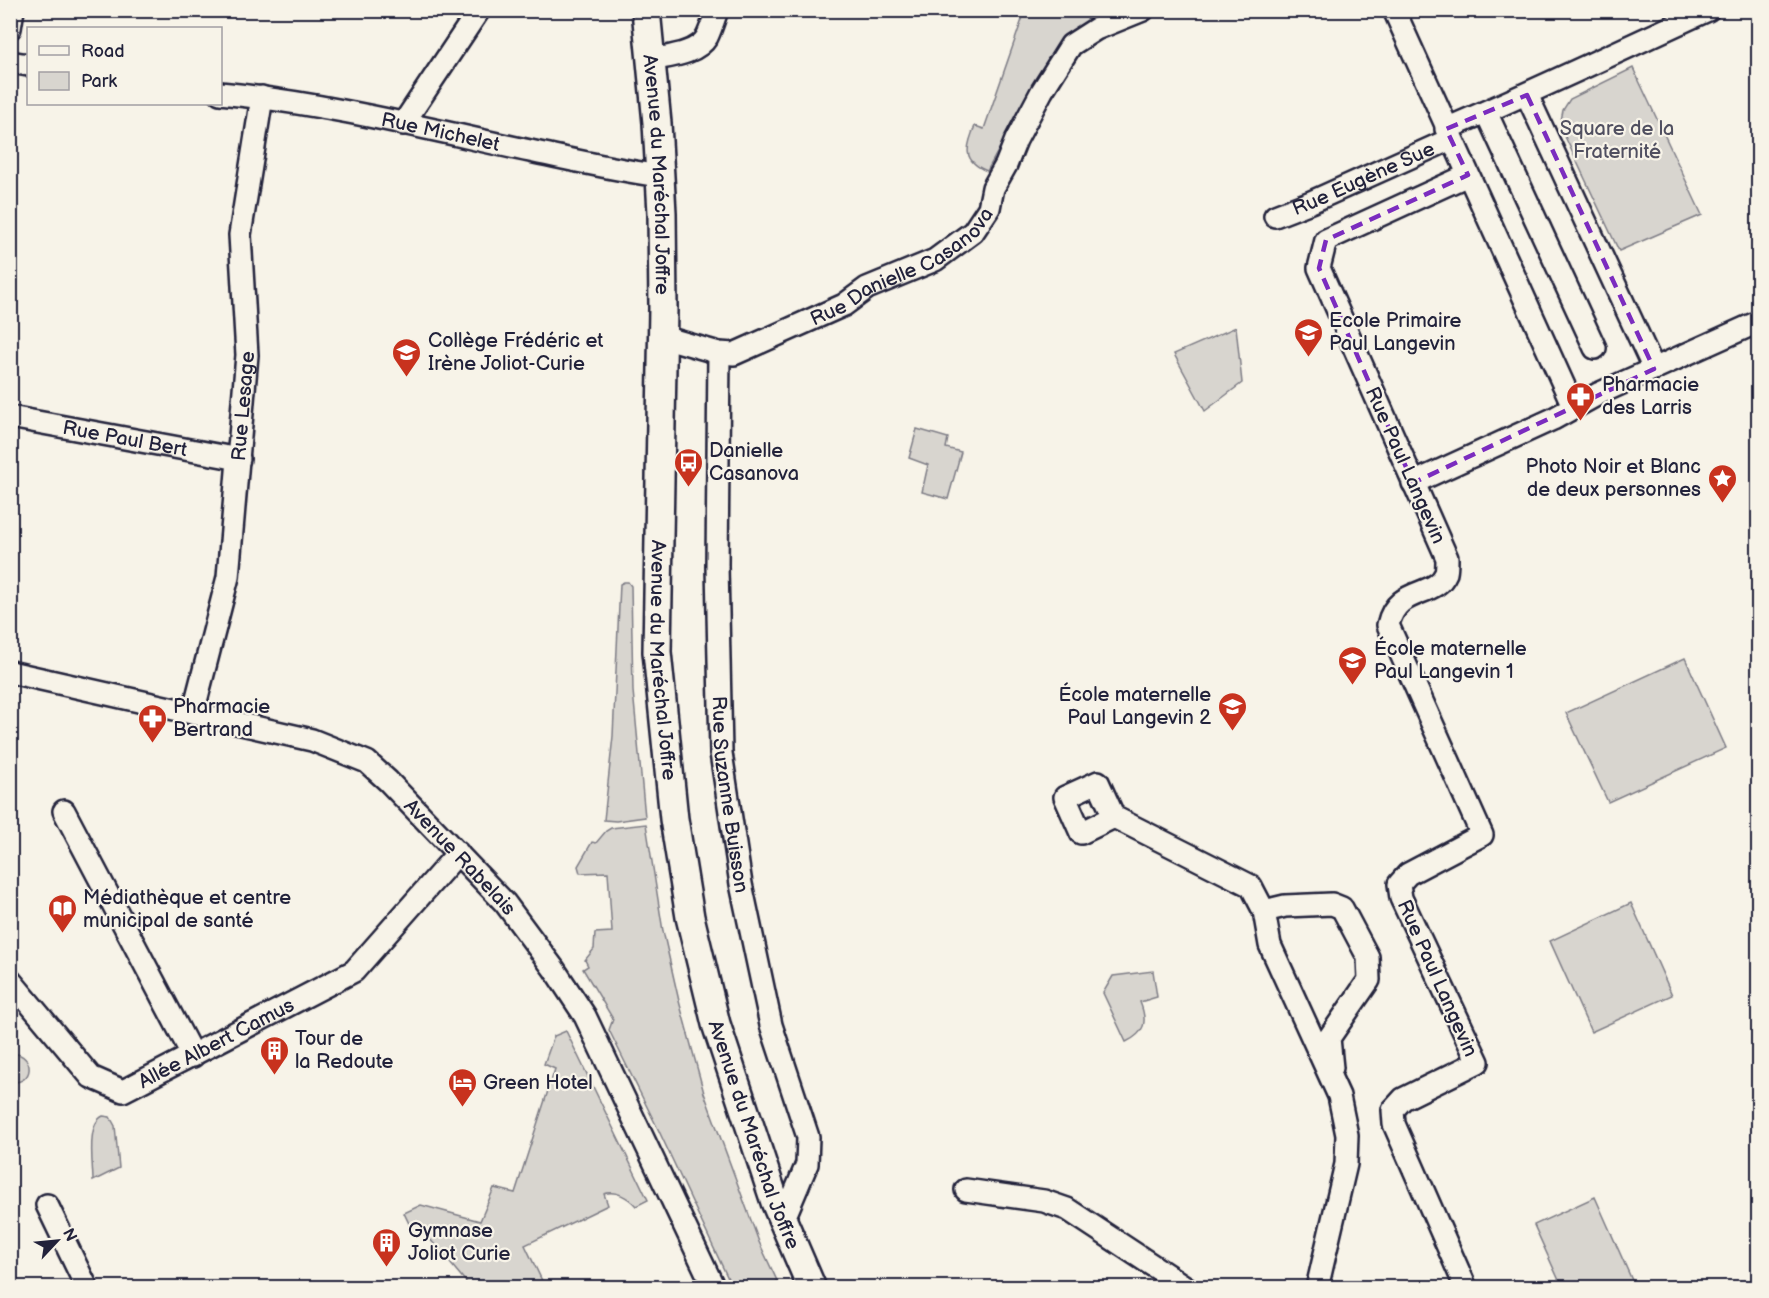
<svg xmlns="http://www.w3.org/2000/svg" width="1769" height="1298" font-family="'Balsamiq Sans',sans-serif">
<rect width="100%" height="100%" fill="#f7f3e8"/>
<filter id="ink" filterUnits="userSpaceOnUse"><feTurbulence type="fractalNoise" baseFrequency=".0167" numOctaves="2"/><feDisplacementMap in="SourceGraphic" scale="12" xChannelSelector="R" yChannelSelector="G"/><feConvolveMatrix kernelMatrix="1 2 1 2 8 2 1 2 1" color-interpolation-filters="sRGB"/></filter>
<g filter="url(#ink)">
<g fill="#d8d5cf" stroke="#7d7c85" stroke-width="1.5">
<path d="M1025,11H1104L1069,33L1045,65L987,171C962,161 966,147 975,126L984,129Z"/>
<path d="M1633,68L1702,215L1619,251L1560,126L1563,110L1570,99Z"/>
<path d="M1236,327L1242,383L1205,411L1174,354Z"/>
<path d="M917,429L948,438L946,448L961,452L948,499L922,492L928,465L909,458Z"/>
<path d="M624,582H628L631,586L633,691L645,817L616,821L604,820L613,736L620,584Z"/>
<path d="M1685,658L1726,748L1608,802L1566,713Z"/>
<path d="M646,824L663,931L679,1001L704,1093L759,1242L780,1287H732L658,1129L609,1030L613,1019L583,969L588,966L585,960L594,949L595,933L612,932L608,872L580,873L578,866L592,842L596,843L606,831L611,828Z"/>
<path d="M1631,903L1672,995L1591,1032L1550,941Z"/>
<path d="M1153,971L1157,997L1140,1002C1148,1022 1145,1033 1126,1042L1103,993L1113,976Z"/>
<path d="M566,1031L648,1200L636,1206C628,1197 616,1190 604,1194L608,1205L525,1245L545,1287H466V1282L424,1232L415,1236L404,1213L421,1205L480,1221L494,1188L515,1193L555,1069L544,1064L554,1036Z"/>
<path d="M12,1053C36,1055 34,1084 11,1082V1054Z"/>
<path d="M103,1116L110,1117L115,1126L119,1168L93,1181C93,1164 86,1124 103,1116Z"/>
<path d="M1595,1197L1635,1287H1562L1534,1225Z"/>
</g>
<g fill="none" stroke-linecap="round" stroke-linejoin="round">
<defs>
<g id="minor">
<path d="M1394,10L1574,408"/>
<path d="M10,28L13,10"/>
<path d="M651,60C669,56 697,54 707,37C711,29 714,19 717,10"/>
<path d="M10,62L28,65"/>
<path id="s1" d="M220,93C325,103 428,129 530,151C573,160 616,170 660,176"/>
<path d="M1527,95L1654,369"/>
<path d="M1486,112L1595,348"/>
<path d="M403,124L479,10"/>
<path d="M1446,129C1535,91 1621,50 1708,10"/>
<path id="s2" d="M1275,216L1311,202L1451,139"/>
<path id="s3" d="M663,337L719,353L734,354L844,305L867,288L935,260L973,232L989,208L993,188L1006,165L1016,140L1042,91L1071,45L1096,29L1143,10"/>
<path id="s4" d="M719,353L717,566L721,753L741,884L771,1025L808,1137L807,1164L783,1221"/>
<path id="s5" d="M10,417L239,459"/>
<path d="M1413,483L1553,419L1600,393L1758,322"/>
<path id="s6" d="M10,672L312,740L367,762L388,781L505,903L554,969L585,1016L714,1288"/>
<path id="s7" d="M193,713L228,577L247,355L240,235L262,97"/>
<path d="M64,811L193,1056"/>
<path d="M1114,817L1081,833L1065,797L1098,782L1114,817L1251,886L1264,911L1270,945L1339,1096L1347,1135L1346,1164L1317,1288"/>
<path d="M1264,911L1285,906L1332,904L1342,908L1368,957L1369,980L1329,1038L1332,1068"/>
<path id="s8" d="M10,980L91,1077L123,1091L354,971L458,853"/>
<path d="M966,1190L1044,1201L1067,1209L1187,1288"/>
<path d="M47,1205L87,1288"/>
<path d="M1466,1288L1394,1124L1393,1110L1403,1099L1478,1062L1401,898L1399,884L1408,874L1482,835L1388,625C1397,585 1435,599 1446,573C1447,569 1447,563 1447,558L1319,268L1326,240L1468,175"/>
</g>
<g id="major">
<path id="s9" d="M646,10L657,123L662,213L663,308L657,652L674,819L690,917L716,1024L775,1202L812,1288"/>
</g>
</defs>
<use href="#minor" stroke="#22223b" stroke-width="26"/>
<use href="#major" stroke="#22223b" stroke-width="32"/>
<use href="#minor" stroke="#f7f3e8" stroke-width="21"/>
<use href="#major" stroke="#f7f3e8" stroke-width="27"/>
</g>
</g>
<path fill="none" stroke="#7b2cbf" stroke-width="4.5" stroke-dasharray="12 8" stroke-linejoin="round" d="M1527,95L1654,369L1413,483L1319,268L1326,240L1468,175L1446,129Z"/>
<defs>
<symbol id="school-pin" viewBox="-11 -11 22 30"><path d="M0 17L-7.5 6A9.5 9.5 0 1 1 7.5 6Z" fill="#c8321e" stroke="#f7f3e8"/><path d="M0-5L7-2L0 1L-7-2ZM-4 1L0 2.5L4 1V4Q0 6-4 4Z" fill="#fff"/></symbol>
<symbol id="pharmacy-pin" viewBox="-11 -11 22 30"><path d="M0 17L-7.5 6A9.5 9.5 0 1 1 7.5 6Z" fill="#c8321e" stroke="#f7f3e8"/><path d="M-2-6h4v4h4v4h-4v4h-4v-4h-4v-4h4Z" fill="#fff"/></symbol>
<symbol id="bus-pin" viewBox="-11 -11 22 30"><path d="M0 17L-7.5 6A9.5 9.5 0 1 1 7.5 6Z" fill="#c8321e" stroke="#f7f3e8"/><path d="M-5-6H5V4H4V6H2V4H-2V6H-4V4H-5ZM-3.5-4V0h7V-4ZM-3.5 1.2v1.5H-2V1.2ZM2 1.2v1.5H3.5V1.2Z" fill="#fff"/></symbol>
<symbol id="sight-pin" viewBox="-11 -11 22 30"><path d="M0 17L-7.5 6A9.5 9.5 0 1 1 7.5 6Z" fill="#c8321e" stroke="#f7f3e8"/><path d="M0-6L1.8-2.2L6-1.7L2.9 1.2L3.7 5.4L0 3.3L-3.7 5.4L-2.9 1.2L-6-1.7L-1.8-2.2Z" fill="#fff"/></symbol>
<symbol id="library-pin" viewBox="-11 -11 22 30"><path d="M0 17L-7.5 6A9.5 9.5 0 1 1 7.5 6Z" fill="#c8321e" stroke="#f7f3e8"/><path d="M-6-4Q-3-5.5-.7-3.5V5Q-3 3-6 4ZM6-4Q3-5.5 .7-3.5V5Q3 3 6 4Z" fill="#fff"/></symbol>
<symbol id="building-pin" viewBox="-11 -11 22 30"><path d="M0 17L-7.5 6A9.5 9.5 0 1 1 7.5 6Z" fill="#c8321e" stroke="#f7f3e8"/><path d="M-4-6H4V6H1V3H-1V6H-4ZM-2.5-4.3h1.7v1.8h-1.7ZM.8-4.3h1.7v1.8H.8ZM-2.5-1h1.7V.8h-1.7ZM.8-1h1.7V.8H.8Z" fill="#fff"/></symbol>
<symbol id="hotel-pin" viewBox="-11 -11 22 30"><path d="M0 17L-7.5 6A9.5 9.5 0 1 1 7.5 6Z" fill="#c8321e" stroke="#f7f3e8"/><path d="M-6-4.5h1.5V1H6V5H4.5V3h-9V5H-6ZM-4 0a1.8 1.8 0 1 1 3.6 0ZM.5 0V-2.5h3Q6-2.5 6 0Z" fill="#fff"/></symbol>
</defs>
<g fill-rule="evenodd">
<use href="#school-pin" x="1292" y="316" width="33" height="45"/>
<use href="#school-pin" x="390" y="336" width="33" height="45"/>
<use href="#pharmacy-pin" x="1564" y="380" width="33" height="45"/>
<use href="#bus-pin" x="672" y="446" width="33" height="45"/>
<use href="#sight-pin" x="1706" y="462" width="33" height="45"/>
<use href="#school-pin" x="1336" y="644" width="33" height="45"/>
<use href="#school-pin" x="1216" y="690" width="33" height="45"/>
<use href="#pharmacy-pin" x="136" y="702" width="33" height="45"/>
<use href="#library-pin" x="46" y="892" width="33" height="45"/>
<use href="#building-pin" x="258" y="1034" width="33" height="45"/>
<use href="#hotel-pin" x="446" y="1066" width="33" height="45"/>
<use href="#building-pin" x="370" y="1226" width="33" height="45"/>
</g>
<g text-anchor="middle" stroke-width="4.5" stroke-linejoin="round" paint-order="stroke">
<g font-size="20" fill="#504f60" stroke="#f7f3e8">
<text x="1617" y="135">Square de la<tspan x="1617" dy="23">Fraternité</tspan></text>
</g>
<g font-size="20" fill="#22223b" stroke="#f7f3e8">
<text dy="7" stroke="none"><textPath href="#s1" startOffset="224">Rue Michelet</textPath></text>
<text dy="7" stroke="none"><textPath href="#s9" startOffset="165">Avenue du Maréchal Joffre</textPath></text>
<text dy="7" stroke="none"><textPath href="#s2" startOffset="96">Rue Eugène Sue</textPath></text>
<text dy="7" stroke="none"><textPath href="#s3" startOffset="264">Rue Danielle Casanova</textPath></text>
<text dy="7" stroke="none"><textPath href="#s7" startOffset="312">Rue Lesage</textPath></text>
<text dy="7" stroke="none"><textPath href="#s5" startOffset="117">Rue Paul Bert</textPath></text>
<text transform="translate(1406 465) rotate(66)" y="7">Rue Paul Langevin</text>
<text dy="7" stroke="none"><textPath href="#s9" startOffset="651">Avenue du Maréchal Joffre</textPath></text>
<text dy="7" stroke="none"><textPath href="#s4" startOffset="442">Rue Suzanne Buisson</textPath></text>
<text dy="7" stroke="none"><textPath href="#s6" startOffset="502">Avenue Rabelais</textPath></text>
<text transform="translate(1438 978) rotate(66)" y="7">Rue Paul Langevin</text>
<text dy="7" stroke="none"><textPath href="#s8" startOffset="266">Allée Albert Camus</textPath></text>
<text dy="7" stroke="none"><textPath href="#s9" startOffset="1137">Avenue du Maréchal Joffre</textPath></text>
</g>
<g font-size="20" fill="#22223b" stroke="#f7f3e8" text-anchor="start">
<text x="1329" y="327">Ecole Primaire<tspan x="1329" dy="23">Paul Langevin</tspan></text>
<text x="428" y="347">Collège Frédéric et<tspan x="428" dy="23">Irène Joliot-Curie</tspan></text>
<text x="1602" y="391">Pharmacie<tspan x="1602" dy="23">des Larris</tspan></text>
<text x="709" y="457">Danielle<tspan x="709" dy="23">Casanova</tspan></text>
<text x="1701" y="473" text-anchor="end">Photo Noir et Blanc<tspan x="1701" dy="23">de deux personnes</tspan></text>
<text x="1374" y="655">École maternelle<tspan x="1374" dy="23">Paul Langevin 1</tspan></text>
<text x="1211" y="701" text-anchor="end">École maternelle<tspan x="1211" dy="23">Paul Langevin 2</tspan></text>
<text x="173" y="713">Pharmacie<tspan x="173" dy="23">Bertrand</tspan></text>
<text x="83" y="904">Médiathèque et centre<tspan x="83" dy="23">municipal de santé</tspan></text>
<text x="295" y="1045">Tour de<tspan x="295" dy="23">la Redoute</tspan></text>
<text x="483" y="1089">Green Hotel</text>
<text x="408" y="1237">Gymnase<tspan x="408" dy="23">Joliot Curie</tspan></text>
</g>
</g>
<rect width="1769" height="1298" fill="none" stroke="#f7f3e8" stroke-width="36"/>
<rect x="18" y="18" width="1733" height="1262" fill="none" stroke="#22223b" stroke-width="2" filter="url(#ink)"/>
<rect x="27" y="27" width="195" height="78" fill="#f7f3e8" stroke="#a29fa3" stroke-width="1.5"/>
<rect x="39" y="46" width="30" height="9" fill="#f7f3e8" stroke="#a29fa3" stroke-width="1.5"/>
<text x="81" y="57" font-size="18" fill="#22223b">Road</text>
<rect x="39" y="72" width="30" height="18" fill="#d8d5cf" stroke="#a29fa3" stroke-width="1.5"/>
<text x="81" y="87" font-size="18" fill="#22223b">Park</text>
<g transform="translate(57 1241) rotate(64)" stroke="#f7f3e8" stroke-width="4.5" paint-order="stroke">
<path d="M0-4.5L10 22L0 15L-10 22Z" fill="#22223b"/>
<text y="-9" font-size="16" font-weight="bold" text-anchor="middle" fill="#22223b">N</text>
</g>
</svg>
